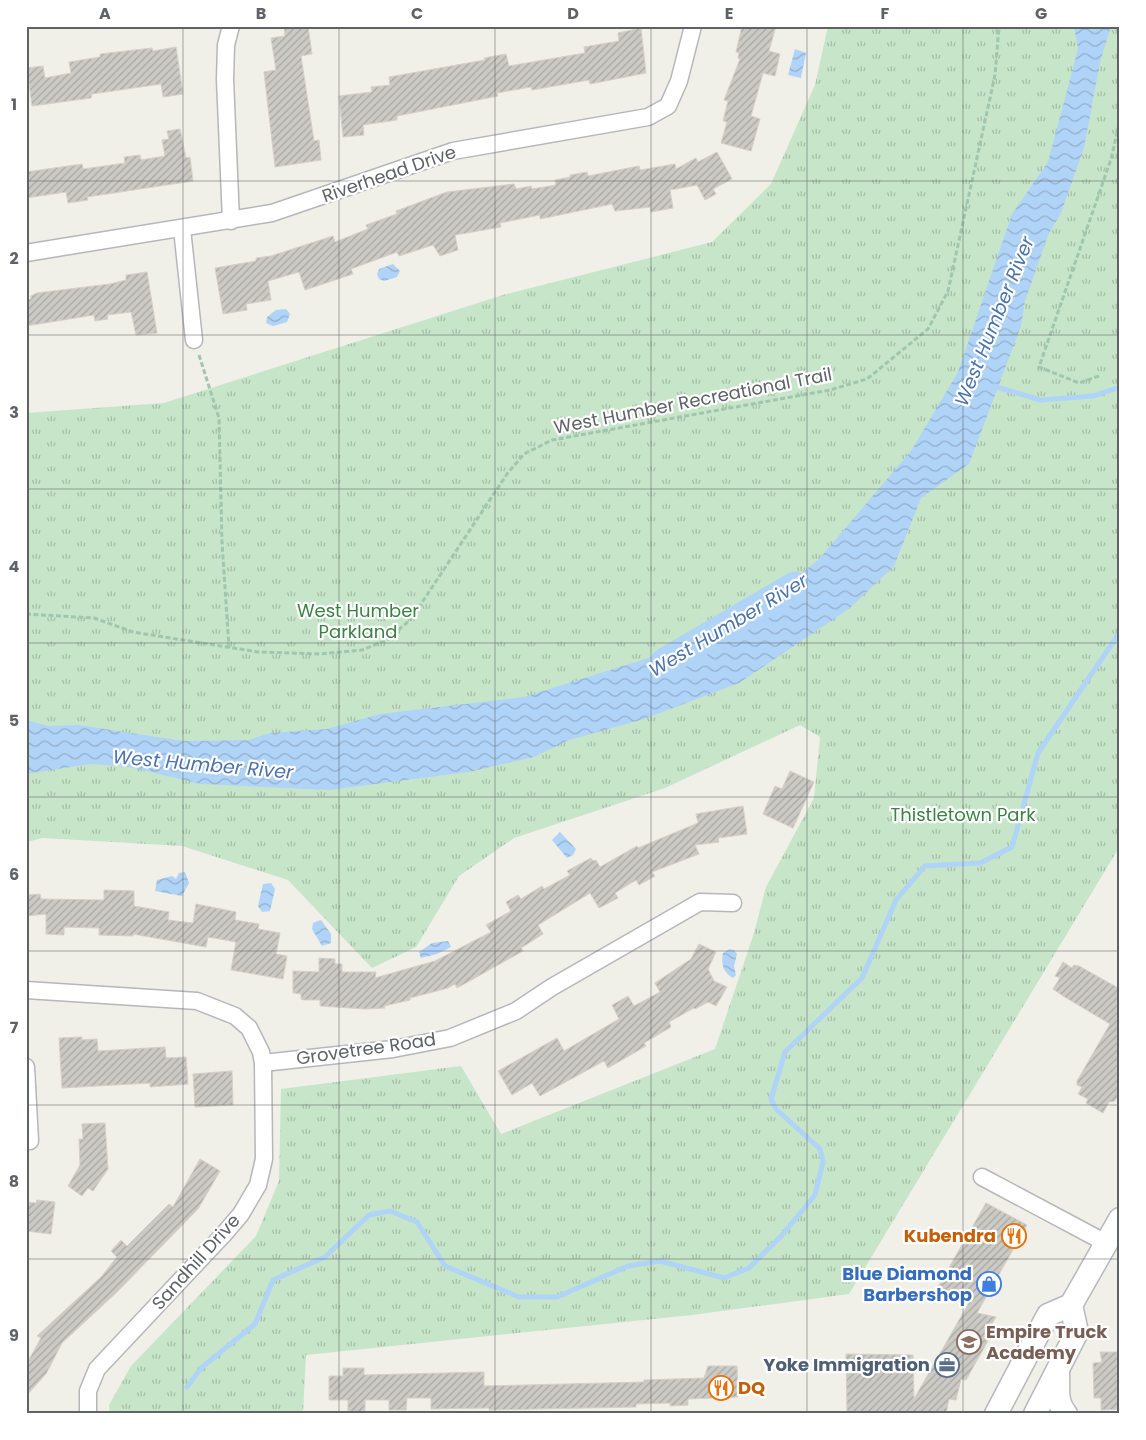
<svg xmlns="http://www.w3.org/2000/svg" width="1146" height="1440" font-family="Poppins,sans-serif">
<defs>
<pattern id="park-tufts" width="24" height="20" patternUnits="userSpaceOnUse" patternTransform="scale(1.25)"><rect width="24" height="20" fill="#c7e5c9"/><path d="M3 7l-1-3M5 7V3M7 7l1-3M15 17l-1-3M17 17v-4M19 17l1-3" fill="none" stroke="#a5bda7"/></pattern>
<pattern id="water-waves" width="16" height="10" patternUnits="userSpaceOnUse" patternTransform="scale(1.25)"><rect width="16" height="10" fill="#b0d3f8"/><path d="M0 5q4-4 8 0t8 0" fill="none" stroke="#92afcd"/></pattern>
<pattern id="building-hatch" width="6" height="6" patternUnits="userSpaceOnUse" patternTransform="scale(1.25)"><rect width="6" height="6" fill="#cccac4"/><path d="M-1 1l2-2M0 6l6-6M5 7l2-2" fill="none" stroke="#a9a7a3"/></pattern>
</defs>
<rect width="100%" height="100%" fill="#f0efe8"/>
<path fill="url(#park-tufts)" d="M828,26H1120V846L849,1294L692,1315L306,1355L303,1414H110L109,1405L131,1366L256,1236L279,1181L281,1089L461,1066L501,1134L715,1049L754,933L766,887L814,798L820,737L800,725L665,788L514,838L459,876L416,947L372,968L288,880L182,846L43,838L26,842V413L164,403L503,295L712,242L771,184L815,85Z"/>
<g fill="url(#water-waves)">
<path d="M1074,26H1111L1100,62L1084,148L1061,213L1048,235L1025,301L1021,326L969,464L921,498L894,566L850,608L739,683L644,719L569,740L534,757L468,772L329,790L201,784L125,766L90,764L26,774V720L48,726L79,725L183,741L249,740L270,733L327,729L380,714L524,697L728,633L819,559L911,451L958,372L1012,214L1048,162L1078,49Z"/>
<path d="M795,49L806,53L801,78L788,75Z"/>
<path d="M393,264L400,271L397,277L384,281L379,279L377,274L379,269Z"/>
<path d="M286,309L290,314L287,322L273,326L266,323L267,317L276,310Z"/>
<path d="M560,832L576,849L573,855L567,858L552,840Z"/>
<path d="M185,872L189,883L182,896L155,891L157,880L172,876L176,879L179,873Z"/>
<path d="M271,883L275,889L270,911L262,912L258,906L263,884Z"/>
<path d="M321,920L331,934V943L322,946L312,929L313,923Z"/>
<path d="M448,941L451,947L437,954L421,958L419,952L432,943Z"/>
<path d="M729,949L734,950L737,954L734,966L736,975L733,978C723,972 721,965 723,953Z"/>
</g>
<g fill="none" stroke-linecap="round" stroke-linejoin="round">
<g stroke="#b0d3f8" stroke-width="5">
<path d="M994,386L1040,400L1093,396L1120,387"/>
<path d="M187,1387L201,1368L255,1324L273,1280L325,1257L369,1215L390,1211L417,1222L445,1266L519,1297H557L628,1266L660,1261L724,1278L749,1268L783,1234L815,1195L823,1162L820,1149L776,1109L771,1099L785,1052L862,978L896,900L925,866L980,863L1012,847L1038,753L1120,632"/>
</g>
<path stroke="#b0d3f8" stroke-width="29" d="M665,662L795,586"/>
</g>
<g fill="url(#building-hatch)" stroke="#d4d1c7">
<path d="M284,26H308L312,54L301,56L314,141L319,140L321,160L275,167L264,72L276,70L271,38L285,36Z"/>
<path d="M742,26H776L769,51L780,54L775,76L763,73L751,116L760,119L751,151L721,143L727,122L723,121L728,101L724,100L740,59L738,58L739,53L736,52Z"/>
<path d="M641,28L646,73L590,84L589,80L532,90L531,87L497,93L498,96L397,116V120L363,125L364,135L343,137L339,96L372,92L371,87L390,85L389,77L485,60L484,58L506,54L509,66L585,53L584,47L619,41L618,33Z"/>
<path d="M176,47L183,94L163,97L161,84L92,94L91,98L32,106L27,68L43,66L45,78L71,73L69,62L100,57V54L152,48L153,51Z"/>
<path d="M180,129L186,158L190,157L193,181L87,197L88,200L68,203L66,192L26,198V172L82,164L83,169L125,163L124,157L140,155L141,160L165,156L162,140L169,139L167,131Z"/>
<path d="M717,152L732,179L713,189L716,194L705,200L697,185L670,190L673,208L651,212L650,207L615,211L612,204L540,219V215L500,223L501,227L455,235L458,250L440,256L433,245L399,256L397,252L351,269L353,274L305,290L299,272L268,281L271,300L246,304L247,310L223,314L215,268L256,261V258L271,256L333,236L335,242L368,229L366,225L397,214L396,211L447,192L514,184L516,189L531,186L532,189L556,185L555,180L570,177V175L587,172L588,176L639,166L640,170L675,164L676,169L696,158L698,162Z"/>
<path d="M147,272L157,333L136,335L131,312L107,315L108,319L95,321L94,315L26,326V300L31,299V296L37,293L110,284L126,280V275Z"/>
<path d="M790,771L814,782L793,828L763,814L775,786L782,789Z"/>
<path d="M743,806L747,834L718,838L719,842L695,845L699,854L652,872L655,876L639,885L636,880L615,893L618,898L599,908L590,893L538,925L543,934L521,948L523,951L457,988L455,984L448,988L410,998V1000L384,1006L385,1008L365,1009L320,1006V1000H304L301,999V994L293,993V971L319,972V958L335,959V964H342V972H376L375,978L435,961L491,932L486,925L511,911L506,902L518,895L521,899L542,886L544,889L570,875L567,871L591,858L593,861L596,860L600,867L637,846L638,848L698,823L696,814Z"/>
<path d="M104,890L134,891V906L169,912L168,920L193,923L196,904L236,912L235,920L259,924L258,929L280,933L276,954L287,956L283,979L231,970L236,942L208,937L206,947L133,934V936L99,935V928L64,927V935L46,934V914L26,916V895L40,894L41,899L104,900Z"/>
<path d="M699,944L716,952L708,969L714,981L727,987L716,1006L708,1002L695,1009L694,1008L669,1022L671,1027L644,1043L646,1046L608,1068L604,1061L540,1096L532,1083L512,1095L498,1071L557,1038L564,1051L619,1019L612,1005L628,996L634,1006L660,992L655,983L691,959Z"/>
<path d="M1063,962L1072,968L1074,965L1079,966L1120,989V1091L1115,1101L1109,1102L1103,1113L1086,1103L1088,1099L1078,1094L1082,1087L1077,1085V1081L1110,1024L1063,996L1053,989L1060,978L1055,976Z"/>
<path d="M82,1037V1040L97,1039L98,1051L165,1047L166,1058L186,1057L188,1084L150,1087V1083L62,1088L59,1038Z"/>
<path d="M232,1071L233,1105L195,1107L193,1074Z"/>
<path d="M105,1123L108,1169L93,1191L88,1188L82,1196L68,1186L80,1165L79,1139H83L82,1124Z"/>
<path d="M200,1159L220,1171L198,1209L117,1292L62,1343L46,1374L26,1396V1365L41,1338L37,1336L101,1277L117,1257L111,1251L121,1240L127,1246L169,1204L173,1207Z"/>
<path d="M37,1200L55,1202L51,1234L26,1231V1202L36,1203Z"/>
<path d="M986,1203L1027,1225L977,1313L996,1317L984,1338L989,1339L966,1380L961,1379L956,1400L949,1399L946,1414H847L846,1354L913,1355L914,1399L971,1299L935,1292Z"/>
<path d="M1100,1352H1120V1409L1101,1410V1398H1094L1093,1363L1102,1362Z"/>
<path d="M708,1366H737L738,1397L688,1399V1405L670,1406V1403L636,1404V1407L489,1410V1408L431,1409V1398H407L406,1410H389V1400H365V1412L348,1411V1400H329V1376H343V1368H364V1375L484,1372V1386L644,1382V1380L704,1378Z"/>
</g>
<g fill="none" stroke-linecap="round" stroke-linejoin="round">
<defs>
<g id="minor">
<path d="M231,26L226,45L225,79L231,221"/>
<path d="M182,229L194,340"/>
<path d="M26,253L272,213L453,151L648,117L668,106L679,81L693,26"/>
<path d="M26,990L197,1001L235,1016L249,1028L261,1052L263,1063L264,1159L258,1185L241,1214L224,1234L97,1369L88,1391V1414"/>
<path d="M263,1063L393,1049L450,1038L516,1011L552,987L700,902L733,903"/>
<path d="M26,1067L30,1141"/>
<path d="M982,1177L1106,1243"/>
</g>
<g id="secondary">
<path d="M1058,1372C1059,1388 1055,1401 1066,1414"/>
<path d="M996,1414L1048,1315L1071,1305L1120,1219"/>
<path d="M1035,1414L1077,1332L1071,1305"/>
</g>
</defs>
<use href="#minor" stroke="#b5b7bb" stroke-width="19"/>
<use href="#secondary" stroke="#b6b9be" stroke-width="25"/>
<g stroke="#a0c6ae" stroke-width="3" stroke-dasharray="5 2.5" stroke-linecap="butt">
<path d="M199,355L219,418L222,542L229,648"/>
<path d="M1099,376L1079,383L1039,367L1111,159L1120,120"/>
<path d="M26,614L94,618L133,632L258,652L320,654L362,650L387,640L411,619L507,474L524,454L552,440L830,390L867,379L928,329L948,291L995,75L999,26"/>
</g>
<use href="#minor" stroke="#fff" stroke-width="16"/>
<use href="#secondary" stroke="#fff" stroke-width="22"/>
</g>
<path fill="none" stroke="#5f6267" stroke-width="1" stroke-opacity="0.55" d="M183,26V1414M339,26V1414M495,26V1414M651,26V1414M807,26V1414M963,26V1414M26,181H1120M26,335H1120M26,489H1120M26,643H1120M26,797H1120M26,951H1120M26,1105H1120M26,1259H1120"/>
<defs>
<symbol id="restaurant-ring" viewBox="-11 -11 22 22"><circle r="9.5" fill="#fff" stroke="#e8710a" stroke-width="1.5"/><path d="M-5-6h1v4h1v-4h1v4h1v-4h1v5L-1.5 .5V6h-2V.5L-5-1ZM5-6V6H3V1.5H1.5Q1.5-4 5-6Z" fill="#e8710a"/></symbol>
<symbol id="shop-ring" viewBox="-11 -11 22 22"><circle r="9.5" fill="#fff" stroke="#3f7fe0" stroke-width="1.5"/><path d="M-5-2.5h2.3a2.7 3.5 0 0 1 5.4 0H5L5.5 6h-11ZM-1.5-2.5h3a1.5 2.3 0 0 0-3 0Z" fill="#3f7fe0"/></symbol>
<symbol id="university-ring" viewBox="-11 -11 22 22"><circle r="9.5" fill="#fff" stroke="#8d6e63" stroke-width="1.5"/><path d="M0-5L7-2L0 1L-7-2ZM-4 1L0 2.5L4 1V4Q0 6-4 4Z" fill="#8d6e63"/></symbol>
<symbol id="office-ring" viewBox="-11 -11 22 22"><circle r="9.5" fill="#fff" stroke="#5c6f8a" stroke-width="1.5"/><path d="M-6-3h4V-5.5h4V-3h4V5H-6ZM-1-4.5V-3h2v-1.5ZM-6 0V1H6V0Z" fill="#5c6f8a"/></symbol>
</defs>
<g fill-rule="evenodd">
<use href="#restaurant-ring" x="1000" y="1222" width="28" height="28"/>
<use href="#shop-ring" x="975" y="1270" width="28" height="28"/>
<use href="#university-ring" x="955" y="1328" width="28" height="28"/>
<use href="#office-ring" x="933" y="1351" width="28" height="28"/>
<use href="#restaurant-ring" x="707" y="1374" width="28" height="28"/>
</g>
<g text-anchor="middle" stroke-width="4.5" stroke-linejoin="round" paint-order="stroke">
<g font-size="18" fill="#5f6267" stroke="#fff">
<text transform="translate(389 174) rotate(-19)" y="6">Riverhead Drive</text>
<text transform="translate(693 401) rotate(-11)" y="6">West Humber Recreational Trail</text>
<text transform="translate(366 1049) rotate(-8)" y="6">Grovetree Road</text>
<text transform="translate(196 1262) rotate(-48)" y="6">Sandhill Drive</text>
</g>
<g font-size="18" fill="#3c8144" stroke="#fff">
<text x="358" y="617">West Humber<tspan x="358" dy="21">Parkland</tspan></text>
<text x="963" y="821">Thistletown Park</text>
</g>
<g font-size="18" font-weight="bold" fill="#c56008" stroke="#fff" text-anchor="end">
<text x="996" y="1242">Kubendra</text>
<text x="738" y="1394" text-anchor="start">DQ</text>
</g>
<g font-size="18" font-weight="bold" fill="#366cbe" stroke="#fff" text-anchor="end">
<text x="972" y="1280">Blue Diamond<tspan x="972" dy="21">Barbershop</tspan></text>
</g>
<g font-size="18" font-weight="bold" fill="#785e54" stroke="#fff" text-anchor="start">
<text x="986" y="1338">Empire Truck<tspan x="986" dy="21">Academy</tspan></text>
</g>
<g font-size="18" font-weight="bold" fill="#4e5e75" stroke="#fff" text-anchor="end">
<text x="930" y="1371">Yoke Immigration</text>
</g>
<g font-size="19" font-style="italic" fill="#4c73aa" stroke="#fff">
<text transform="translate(994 321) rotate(-68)" y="7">West Humber River</text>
<text transform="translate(728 625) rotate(-31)" y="7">West Humber River</text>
<text transform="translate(203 764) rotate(5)" y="7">West Humber River</text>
</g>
</g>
<rect width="1146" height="1440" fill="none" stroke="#ffffff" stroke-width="55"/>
<rect x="28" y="28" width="1090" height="1384" fill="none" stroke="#5f6267" stroke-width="2"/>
<g font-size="16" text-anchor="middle" font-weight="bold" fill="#5f6267">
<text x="105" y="19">A</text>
<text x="261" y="19">B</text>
<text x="417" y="19">C</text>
<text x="573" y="19">D</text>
<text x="729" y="19">E</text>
<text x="885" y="19">F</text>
<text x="1041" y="19">G</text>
<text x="14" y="110">1</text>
<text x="14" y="264">2</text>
<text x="14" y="418">3</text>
<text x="14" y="572">4</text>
<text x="14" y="726">5</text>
<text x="14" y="880">6</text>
<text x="14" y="1033">7</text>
<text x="14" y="1187">8</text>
<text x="14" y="1341">9</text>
</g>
</svg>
